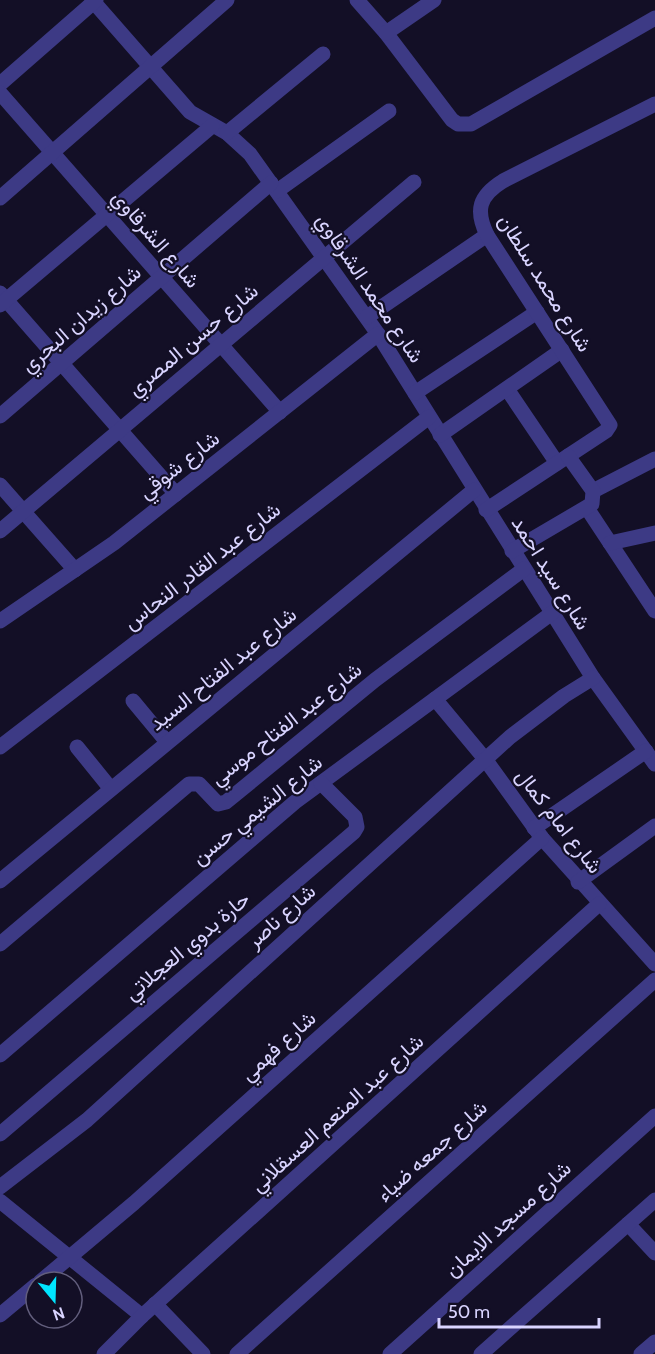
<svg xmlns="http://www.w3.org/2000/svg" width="655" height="1354" font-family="Cabin,Vazirmatn,sans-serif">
<rect width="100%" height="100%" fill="#130f26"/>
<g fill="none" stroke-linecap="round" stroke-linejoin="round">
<g stroke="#3d3a85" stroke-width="15">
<path d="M92,0L190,112L227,133L250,154L378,334L593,678L655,764"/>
<path d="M357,0L386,33L452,120L458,124H471L655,18"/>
<path d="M386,33L434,0"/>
<path d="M0,84L96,0"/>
<path d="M0,93L280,412"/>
<path d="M227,133L323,54"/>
<path d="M277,191L389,111"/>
<path d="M0,198L227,0"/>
<path d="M0,293L176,494"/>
<path d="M0,305L212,126"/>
<path d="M367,317L487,235"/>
<path d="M507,389L557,463"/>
<path d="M415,393L537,312"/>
<path d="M0,416L271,183"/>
<path d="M440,435L562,350"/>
<path d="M0,485L75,570"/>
<path d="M593,491L655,459"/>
<path d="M587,508L655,611"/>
<path d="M486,510L606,431L610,425L487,235C475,210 479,196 503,181L655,104"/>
<path d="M0,531L414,182"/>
<path d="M610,543L655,533"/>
<path d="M512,551L592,504L593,491L568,456"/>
<path d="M0,621L114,543L378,334"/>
<path d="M435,699L485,759L542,838L655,964"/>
<path d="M133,701L167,742"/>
<path d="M0,747L429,417"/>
<path d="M77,747L111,789"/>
<path d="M534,828L646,751"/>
<path d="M0,881L474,490"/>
<path d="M578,882L655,826"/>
<path d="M0,944L189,784H199L218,804L226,802L375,680L524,569"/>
<path d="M0,1055L295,802L552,613"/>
<path d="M0,1134L354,832L357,827L355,817L321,783"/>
<path d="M0,1187L87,1120L510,737L564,696L593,678"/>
<path d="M0,1201L142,1316"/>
<path d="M628,1224L655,1253"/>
<path d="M40,1282L134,1203L542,838"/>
<path d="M155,1304L203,1354"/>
<path d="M0,1315L36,1285"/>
<path d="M104,1354L142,1316L599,904"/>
<path d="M237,1354L655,980"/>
<path d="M390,1354L655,1116"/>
<path d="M481,1354L655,1200"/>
<path d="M641,1354L655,1342"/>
</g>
</g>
<g text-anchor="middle" stroke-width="4.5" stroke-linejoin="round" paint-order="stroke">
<g font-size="21" fill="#d9d4ff" stroke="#130f26">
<text transform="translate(156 239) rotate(49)" y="7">شارع الشرقاوي</text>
<text transform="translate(545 283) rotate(58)" y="7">شارع محمد سلطان</text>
<text transform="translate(370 288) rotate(56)" y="7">شارع محمد الشرقاوي</text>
<text transform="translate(81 319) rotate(-41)" y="7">شارع زيدان البحري</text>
<text transform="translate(193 340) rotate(-40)" y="7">شارع حسن المصري</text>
<text transform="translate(179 465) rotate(-38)" y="7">شارع شوقي</text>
<text transform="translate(202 566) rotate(-38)" y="7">شارع عبد القادر النحاس</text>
<text transform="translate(551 573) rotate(58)" y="7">شارع سيد احمد</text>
<text transform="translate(223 669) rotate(-39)" y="7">شارع عبد الفتاح السيد</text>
<text transform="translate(286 724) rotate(-38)" y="7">شارع عبد الفتاح موسي</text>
<text transform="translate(257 810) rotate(-39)" y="7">شارع الشيمي حسن</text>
<text transform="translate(559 821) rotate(52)" y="7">شارع امام كمال</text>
<text transform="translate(281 916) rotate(-42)" y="7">شارع ناصر</text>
<text transform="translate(187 946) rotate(-40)" y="7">حارة بدوي العجلاتي</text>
<text transform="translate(278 1046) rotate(-42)" y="7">شارع فهمي</text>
<text transform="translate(337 1113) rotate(-42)" y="7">شارع عبد المنعم العسقلاني</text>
<text transform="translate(432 1151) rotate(-42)" y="7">شارع جمعه ضياء</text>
<text transform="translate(508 1219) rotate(-42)" y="7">شارع مسجد الايمان</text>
</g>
</g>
<g transform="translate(54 1300) rotate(161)"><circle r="28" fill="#130f26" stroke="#625e7d" stroke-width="1.5"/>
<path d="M0-4.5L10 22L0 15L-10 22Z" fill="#00e5ff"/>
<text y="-9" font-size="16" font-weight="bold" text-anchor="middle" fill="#d9d4ff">N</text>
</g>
<path d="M439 1318v9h160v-9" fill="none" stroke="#d9d4ff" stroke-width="3"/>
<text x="448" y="1318" font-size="18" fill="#d9d4ff" stroke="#130f26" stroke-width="4.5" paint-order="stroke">50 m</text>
</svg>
